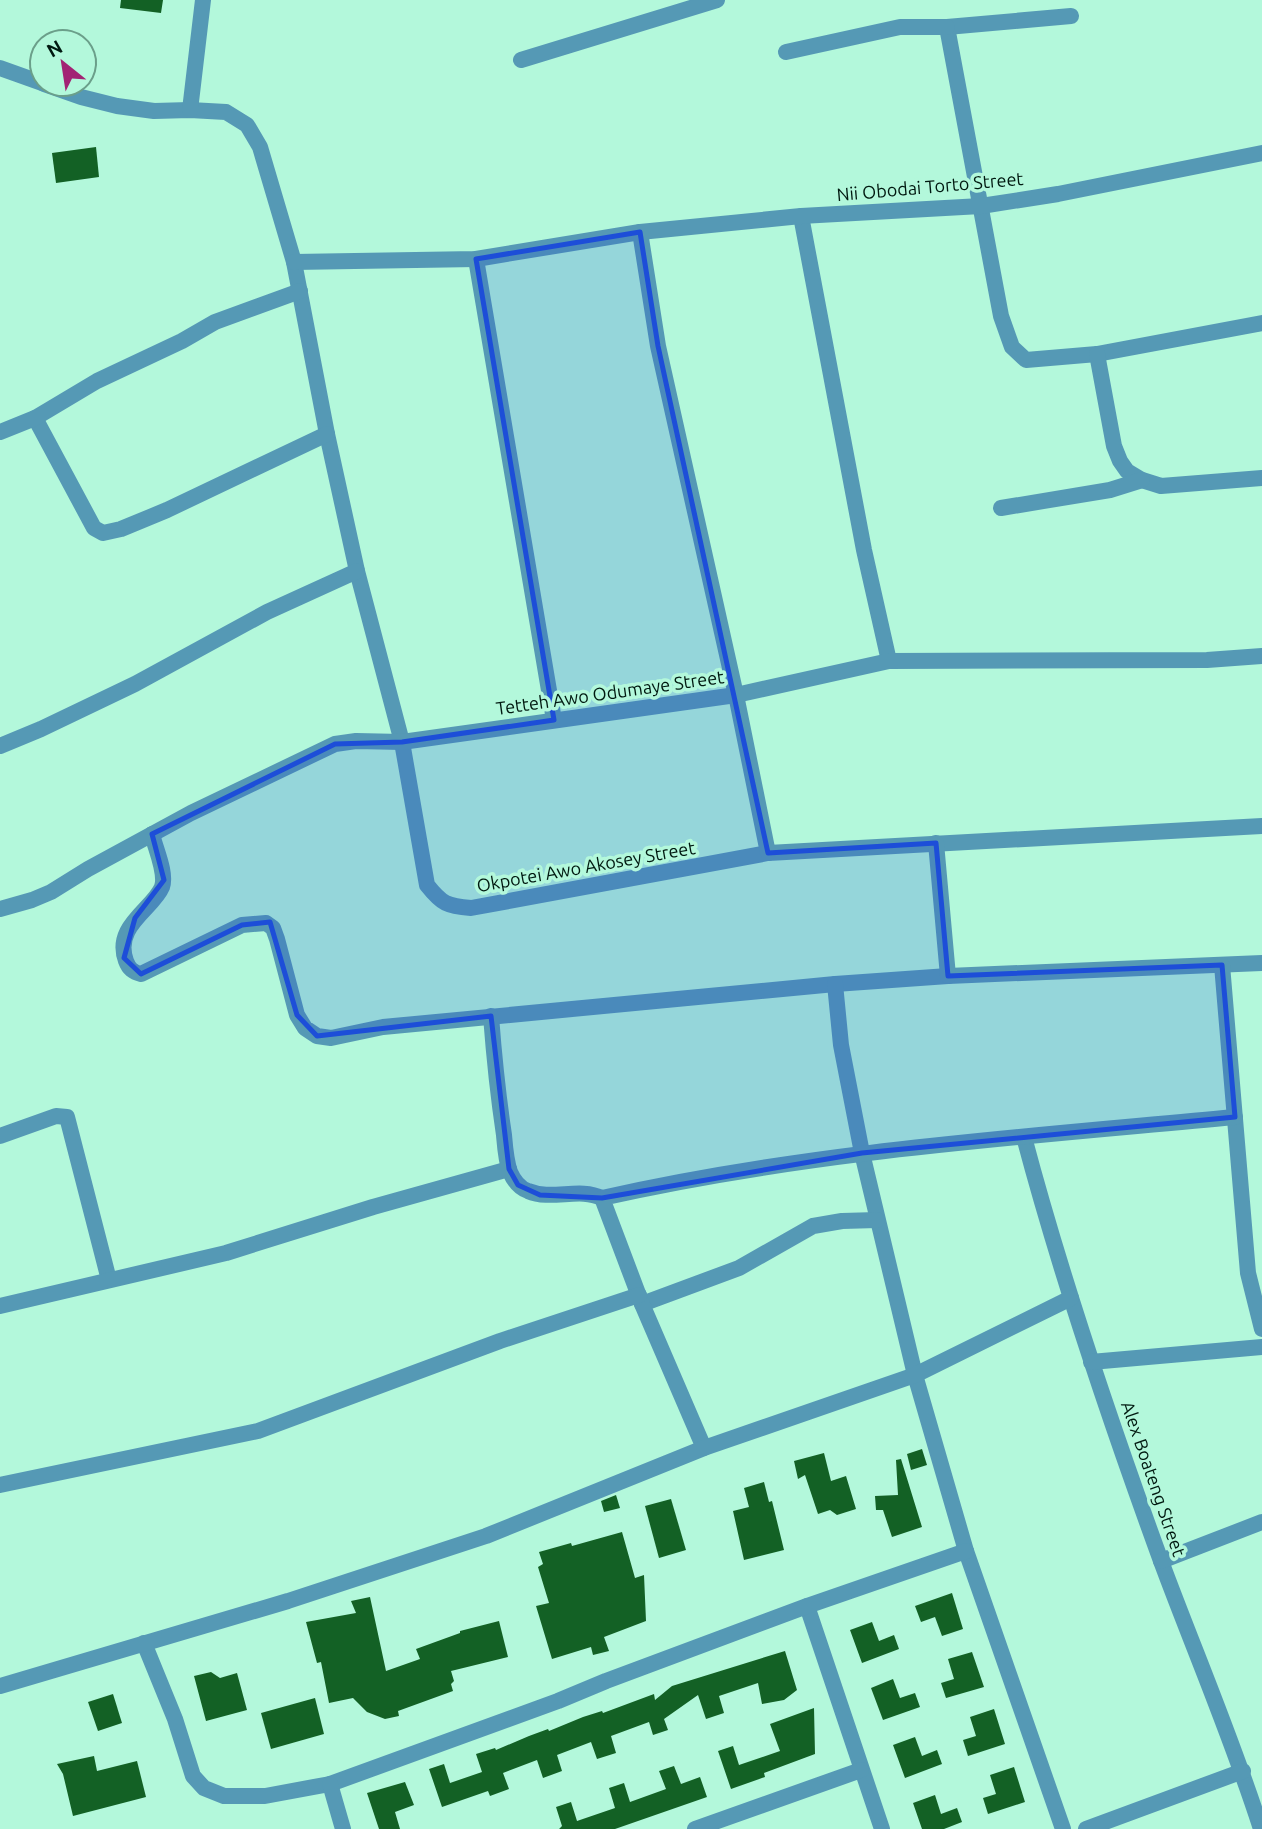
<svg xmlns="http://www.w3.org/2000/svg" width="1262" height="1829" font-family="Ubuntu,sans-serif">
<rect width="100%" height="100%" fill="#b3f8db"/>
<g fill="#136125">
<path d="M121,0H163L161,13L120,8Z"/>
<path d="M96,147L99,177L56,183L52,153Z"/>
<path d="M922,1449L927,1465L911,1470L907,1454Z"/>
<path d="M824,1453L831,1481L846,1476L856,1509L837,1515L830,1510L818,1514L805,1475L798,1479L794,1461Z"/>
<path d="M901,1459L922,1527L892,1537L883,1510H876L875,1496L898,1495L896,1460Z"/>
<path d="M764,1482L769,1502L772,1501L784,1550L744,1560L733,1511L749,1507L744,1488Z"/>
<path d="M616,1495L620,1508L604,1512L601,1501Z"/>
<path d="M671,1499L686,1550L659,1558L645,1506Z"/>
<path d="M622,1532L635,1578L644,1575L646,1621L604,1637L609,1651L593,1655L591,1647L552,1659L536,1606L549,1603L538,1567L543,1564L539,1552L571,1543L572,1546Z"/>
<path d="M952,1593L963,1629L942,1636L935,1617L921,1622L915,1606Z"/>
<path d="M370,1597L386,1671L420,1659L416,1649L460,1633V1631L499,1621L508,1657L451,1671L454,1681L451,1684L453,1691L398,1711L399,1716L385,1719L367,1712L353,1698L329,1703L321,1662L317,1663L306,1622L356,1613L351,1601Z"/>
<path d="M872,1622L879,1641L894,1635L899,1649L862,1663L850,1630Z"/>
<path d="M785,1651L797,1690L784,1700L762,1704L758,1683L719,1696L724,1713L706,1719L698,1695L664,1719L668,1730L653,1735L649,1722L611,1736L616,1753L597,1759L591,1742L557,1755L562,1771L543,1778L537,1760L503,1773L509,1789L490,1796L488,1791L442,1807L429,1769L444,1764L450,1783L482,1772L476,1754L495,1748L496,1750L529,1736L548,1729L549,1731L583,1717L602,1711L603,1713L654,1694L655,1700L672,1686Z"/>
<path d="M972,1652L984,1687L946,1698L941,1683L954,1679L948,1659Z"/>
<path d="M211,1672L220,1678L237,1673L247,1710L206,1721L194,1676Z"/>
<path d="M893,1679L900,1698L915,1693L920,1707L883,1720L871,1688Z"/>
<path d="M113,1694L122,1723L98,1731L88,1702Z"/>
<path d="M315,1698L324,1734L271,1749L261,1713Z"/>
<path d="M814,1708L815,1754L764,1773L765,1777L731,1789L718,1751L733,1746L739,1765L780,1751L770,1724Z"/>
<path d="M994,1709L1005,1744L968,1756L963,1740L976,1736L970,1717Z"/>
<path d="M915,1737L922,1756L937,1750L942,1764L905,1778L893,1745Z"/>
<path d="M94,1756L97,1771L137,1761L146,1797L73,1816L63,1774L57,1764Z"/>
<path d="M674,1766L681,1784L700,1777L707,1797L615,1829H559L562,1826L556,1807L571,1802L577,1821L615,1808L609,1788L624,1783L630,1802L666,1789L659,1771Z"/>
<path d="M1014,1767L1025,1802L988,1814L983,1798L996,1794L990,1775Z"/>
<path d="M405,1782L414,1805L395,1812L400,1829H379L367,1793Z"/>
<path d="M935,1795L941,1814L957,1808L962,1822L944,1829H922L913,1803Z"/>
</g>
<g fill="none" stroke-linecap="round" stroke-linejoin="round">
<g stroke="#5599b5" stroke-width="16">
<path d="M1071,16L947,27L1001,316L1012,347L1026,360L1097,354L1262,323"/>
<path d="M786,52L900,27H947"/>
<path d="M521,60L717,0"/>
<path d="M0,68L42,83"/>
<path d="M44,84L81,97L117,106L154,111L190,110L226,112L247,125L260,147L294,262L327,434L357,571L402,742L427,885C442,904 447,906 471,908L768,853L1262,826"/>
<path d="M190,110L203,0"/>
<path d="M801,216L864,550L889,661"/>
<path d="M640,232L658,346L736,695L768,853"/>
<path d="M476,259L554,720"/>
<path d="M294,262L476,259L640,232L801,216L981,206L1058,194L1262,153"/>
<path d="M1097,354L1114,446L1120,461L1127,471L1142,480L1161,486L1262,478"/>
<path d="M35,418L94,528L103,533L121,529L167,510L327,434"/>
<path d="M0,432L35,418L97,381L182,341L215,322L300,291"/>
<path d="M1001,508L1110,490L1142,480"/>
<path d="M0,746L41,729L135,684L267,612L357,571"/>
<path d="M152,834C155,848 167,873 162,887C153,909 113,926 126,961C129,969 133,972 141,974L242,925L266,923L273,928L277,939L297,1015L305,1028L317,1036L331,1038L383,1027L835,984L948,976L1262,963"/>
<path d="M936,843L948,976"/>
<path d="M0,909L32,900L51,892L88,869L191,813L335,744L356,741L402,742L736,695L889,661L1207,660L1262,656"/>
<path d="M1222,965L1248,1273L1262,1329"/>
<path d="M835,984L841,1045L862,1153L915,1375L966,1551L1063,1829"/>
<path d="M491,1016C494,1056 498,1095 504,1135C505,1147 506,1161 510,1172C514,1181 519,1188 528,1191C552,1201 579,1187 602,1198"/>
<path d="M0,1136L56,1116L67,1117L109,1280"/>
<path d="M1024,1137C1062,1280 1110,1421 1161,1561C1194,1650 1232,1738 1261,1829"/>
<path d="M642,1304L739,1268L813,1226L842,1221L877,1220"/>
<path d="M0,1306L226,1253L373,1207L509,1169"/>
<path d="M1091,1362L1262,1347"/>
<path d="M704,1448L642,1304L602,1198C810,1151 1023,1137 1235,1117"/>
<path d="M0,1485L258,1431L500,1341L639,1295"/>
<path d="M1161,1561L1262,1522"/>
<path d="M807,1606L882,1829"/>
<path d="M144,1643L175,1719L193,1776L204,1788L224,1796H265L330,1784L558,1701L606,1681L807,1606L966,1551"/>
<path d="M0,1686L288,1601L486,1536L704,1448L915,1375L1071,1298"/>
<path d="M330,1784L343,1829"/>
<path d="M695,1829L861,1770"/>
<path d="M1086,1829L1243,1771"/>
</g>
</g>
<path fill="#1d4ed8" fill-opacity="0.2" stroke="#1d4ed8" stroke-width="5" stroke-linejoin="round" d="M640,232L658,346L768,853L936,843L948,976L1222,965L1235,1117L862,1153L602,1198L540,1195L518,1185L509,1169L491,1016L317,1036L297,1015L270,922L242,925L141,974L124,958L135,918L164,880L152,834L335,744L402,742L554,720L476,259Z"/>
<g text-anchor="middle" stroke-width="7" stroke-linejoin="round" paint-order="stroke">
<g font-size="18" fill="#001910" stroke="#b3f8db">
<text transform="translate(930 187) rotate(-5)" y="6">Nii Obodai Torto Street</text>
<text transform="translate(610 693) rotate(-8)" y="6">Tetteh Awo Odumaye Street</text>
<text transform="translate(586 867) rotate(-10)" y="6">Okpotei Awo Akosey Street</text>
<text transform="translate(1153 1479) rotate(71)" y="6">Alex Boateng Street</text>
</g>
</g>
<g transform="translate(63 63) rotate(330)"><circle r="33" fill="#b3f8db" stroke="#6b9f8a" stroke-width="2"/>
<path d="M0-5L12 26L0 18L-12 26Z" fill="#a22374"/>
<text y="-10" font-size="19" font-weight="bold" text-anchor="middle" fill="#001910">N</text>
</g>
</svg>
